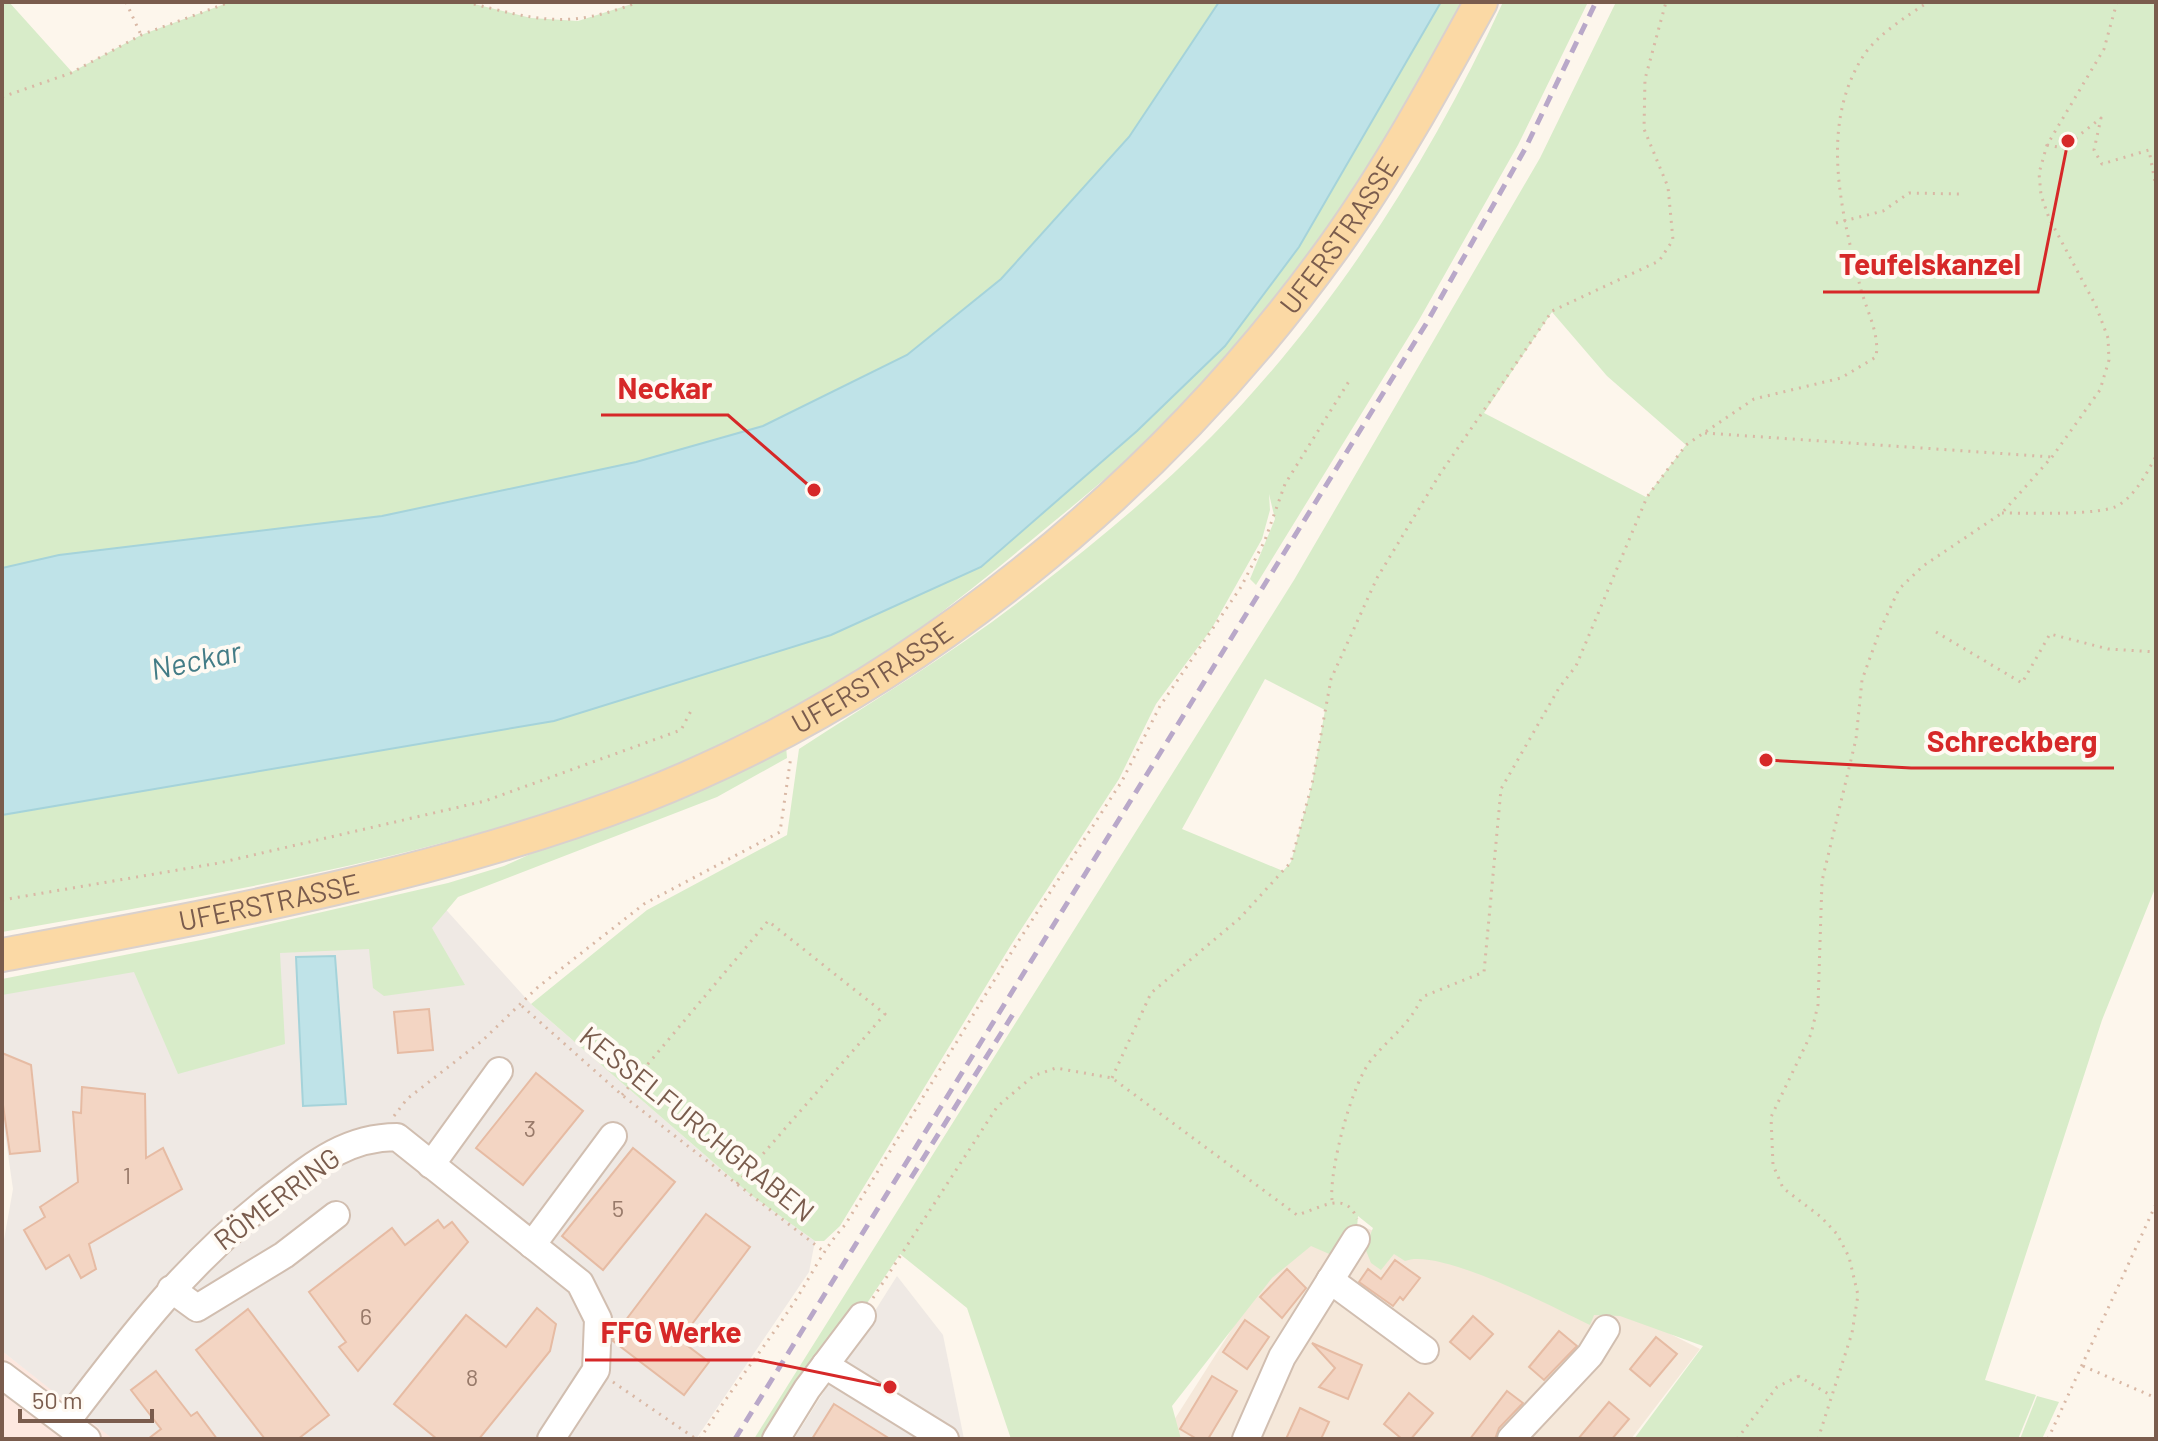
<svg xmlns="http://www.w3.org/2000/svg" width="2158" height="1441" font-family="Barlow,sans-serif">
<rect width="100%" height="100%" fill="#fdf6ec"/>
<path fill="#f5e8da" d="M1326,1211L1388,1237L1621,1309L1700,1349L1631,1439H1162L1267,1274Z"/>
<path fill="#fde8e0" d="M2,1351L112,1437L113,1439H2Z"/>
<g fill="#efe9e4">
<path d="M440,903L531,1004L751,1195L815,1241L809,1272L696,1439H113L2,1351V1251L13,1189L2,1113V988Z"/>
<path d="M897,1276L943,1335L964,1439H794Z"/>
</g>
<g fill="#d8ecc9" fill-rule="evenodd">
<path d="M2,2H9L72,72L141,35L230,2H466L531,18L578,21L638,2H1219L1129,137L1001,279L907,355L763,426L636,462L382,516L59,555L2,568Z"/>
<path d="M1441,2H1462C1401,119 1330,236 1246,339C1188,410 1111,475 1040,533C934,621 828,704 699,758C476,851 239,890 2,932V815L554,721L831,635L981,567L1137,431L1225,346L1299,247Z"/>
<path d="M1503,2H1588L1518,145L1419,320L1256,585L1250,579L1275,519L1269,494L1270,510L1262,539L1212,628L1156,704L1119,779L1011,945L840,1226L824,1241H815L751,1195L531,1004L647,910L787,835L799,749C879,697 960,649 1034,590C1096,542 1157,492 1212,436C1333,313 1431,159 1503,2Z"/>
<path d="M1616,2H2156V886L2102,1020L1985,1380L2036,1395L2018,1439H1634L1703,1346L1620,1316L1594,1315L1590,1325C1554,1308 1439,1247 1405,1261L1394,1254L1381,1270L1371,1263L1365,1248L1373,1228L1358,1216L1356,1239L1343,1260L1311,1246L1272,1278L1172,1406L1181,1439H1011L967,1308L900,1254L776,1439H754L1294,580L1540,158ZM1552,312L1607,376L1686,445L1646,497L1484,413ZM1265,679L1325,710L1312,784L1291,862L1283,871L1182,829Z"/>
<path d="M786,746L787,758L717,797L458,897L432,928L465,985L384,996L373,988L369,949L280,953L285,1044L178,1074L134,972L2,995V979L201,940L448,883L504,866L557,842L674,800Z"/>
<path d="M2037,1396L2059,1402L2042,1439H2020Z"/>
</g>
<g fill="#bfe3e8" stroke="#a5d3da" stroke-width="2">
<path d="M1219,2H1441L1299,247L1225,346L1137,431L981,567L831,635L554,721L2,815V568L59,555L382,516L636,462L763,426L907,355L1001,279L1129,137Z"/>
<path d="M335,956L346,1104L303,1106L296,957Z"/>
</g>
<g fill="#f3d5c3" stroke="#e6bba3" stroke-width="2">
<path d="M429,1009L433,1050L398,1053L394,1012Z"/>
<path d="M2,1053L31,1065L40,1151L10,1154L2,1098Z"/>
<path d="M536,1073L583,1111L523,1185L476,1148Z"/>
<path d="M82,1087L145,1094L146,1158L163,1148L182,1189L89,1244L96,1269L81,1278L69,1255L46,1269L24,1230L45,1217L40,1207L78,1182L73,1112L81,1113Z"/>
<path d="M633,1148L675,1182L603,1270L562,1236Z"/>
<path d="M706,1214L750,1247L680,1340L709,1362L684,1395L613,1341V1337Z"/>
<path d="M438,1220L444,1228L452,1222L468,1242L358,1371L339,1347L346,1342L309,1292L392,1228L405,1245Z"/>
<path d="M1395,1260L1420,1278L1403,1300L1400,1297L1393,1306L1359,1282L1368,1269L1381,1279Z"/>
<path d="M1287,1269L1306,1288L1282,1318L1260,1297Z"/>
<path d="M537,1308L556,1324L550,1351L479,1439H437L394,1404L466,1315L506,1347Z"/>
<path d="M248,1309L329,1415L298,1439H265L196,1350Z"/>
<path d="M1473,1316L1493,1334L1470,1359L1450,1342Z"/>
<path d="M1245,1320L1269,1337L1247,1369L1223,1352Z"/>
<path d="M1559,1331L1577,1346L1544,1380L1529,1367Z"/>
<path d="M1656,1337L1677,1354L1650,1386L1630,1369Z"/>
<path d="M1312,1343L1362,1365L1348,1399L1319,1387L1335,1368Z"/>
<path d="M156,1371L191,1416L197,1412L217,1439H148L161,1429L131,1390Z"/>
<path d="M1212,1376L1237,1391L1208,1439H1197L1180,1429Z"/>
<path d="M1507,1391L1523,1403L1499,1428L1495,1439H1470Z"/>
<path d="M1409,1393L1433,1413L1411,1439H1402L1384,1424Z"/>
<path d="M1609,1402L1629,1419L1612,1439H1578Z"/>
<path d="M834,1404L890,1439H812Z"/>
<path d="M1300,1408L1329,1422L1321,1439H1286Z"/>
</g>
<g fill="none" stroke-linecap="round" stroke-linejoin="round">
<defs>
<g id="minor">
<path d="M431,1165L499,1071"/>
<path d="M532,1245L613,1136"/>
<path d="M1330,1280L1425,1350"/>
<path d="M171,1289L197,1308L284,1255L336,1215"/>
<path d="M825,1365L945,1439"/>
<path d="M2,1375L87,1439"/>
<path d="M67,1421C133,1334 190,1259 278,1192C315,1163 348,1137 397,1137L580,1283L598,1319L596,1370L551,1439"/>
<path d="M776,1439L807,1389L862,1316"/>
<path d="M1246,1439L1282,1357L1356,1239"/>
<path d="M1511,1439L1590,1355L1606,1329"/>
</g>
<g id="major">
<path id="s1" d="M2,955C212,916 440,875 639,798C912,692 1163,484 1333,248C1389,170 1435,86 1481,2"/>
</g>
</defs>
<use href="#minor" stroke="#d1beb0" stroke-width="30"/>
<use href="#major" stroke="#dad1cd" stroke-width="36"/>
<g stroke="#d9b8a5" stroke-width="3" stroke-dasharray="2 6" stroke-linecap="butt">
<path d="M126,2L141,35"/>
<path d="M466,2C537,20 568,30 638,2"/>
<path d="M2,97L71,73L141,35L230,2"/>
<path d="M2047,145L2063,148L2101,118L2094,150L2102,164L2149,150L2156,187"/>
<path d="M1836,223L1883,211L1909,193L1960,194"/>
<path d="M1705,433L2052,457"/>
<path d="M2002,513C2025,513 2102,516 2119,505C2136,494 2147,473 2156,456"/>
<path d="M1936,632L2022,683L2050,634L2108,649L2156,652"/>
<path d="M2,900L219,863L485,801L681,730L693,707"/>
<path d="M522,1006L622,1095L822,1250"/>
<path d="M1112,1078L1151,993L1240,918L1291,862L1312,784L1331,679L1377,578L1440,474L1552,311L1659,261L1673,240L1668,187L1644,129L1645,79L1666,2"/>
<path d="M622,1095L768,921L885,1014L735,1186"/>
<path d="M394,1116L407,1099L483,1040L538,987L644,904L780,832L791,756"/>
<path d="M1332,1200C1329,1170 1352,1082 1372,1059C1391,1036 1409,1026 1422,997L1484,972L1501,789L1559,688L1576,666L1647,497L1686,445L1754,399L1841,378L1876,357C1880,333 1866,310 1860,286C1842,213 1819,128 1862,58C1876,35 1906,17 1928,2"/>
<path d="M873,1298L997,1107L1033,1076L1056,1068L1112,1078L1297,1215C1319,1209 1346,1189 1357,1219"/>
<path d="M2083,1366L2156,1398"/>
<path d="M1798,1376L1832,1396"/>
<path d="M613,1382L696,1439"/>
<path d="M700,1439C728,1393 761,1352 791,1307C810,1279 822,1250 845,1225L1014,948L1122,781L1160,706L1241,587L1265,540L1285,484L1351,378"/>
<path d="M1737,1439L1777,1387L1799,1376"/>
<path d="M1818,1439L1852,1333L1858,1295L1849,1257L1837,1234L1821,1217L1783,1188L1773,1165L1771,1117L1811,1034L1818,1005L1822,881L1856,739L1862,680L1880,630L1899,589L1923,566L2002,513L2052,457L2100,390L2109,360L2108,338L2096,306L2049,218L2041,195L2039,173L2047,145L2104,49L2117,2"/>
<path d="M2048,1439L2156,1204"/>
</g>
<use href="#minor" stroke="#fff" stroke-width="26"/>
<use href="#major" stroke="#fbd9a5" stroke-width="32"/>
<g stroke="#b9a8c9" stroke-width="5" stroke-dasharray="12 8" stroke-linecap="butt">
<path d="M911,1178L1015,1011"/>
<path d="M735,1439L1426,324L1525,149L1596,2"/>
</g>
</g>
<g text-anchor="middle" stroke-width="8" stroke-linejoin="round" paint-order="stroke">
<g font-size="24" fill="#987a6a">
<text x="530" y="1137">3</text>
<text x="127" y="1184">1</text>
<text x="618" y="1217">5</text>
<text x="366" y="1325">6</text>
<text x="472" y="1386">8</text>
</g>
<g font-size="28" fill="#7a5c4d" stroke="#fffaf3">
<text dy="10" stroke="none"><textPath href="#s1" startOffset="1568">UFERSTRASSE</textPath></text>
<text dy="10" stroke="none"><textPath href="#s1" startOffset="920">UFERSTRASSE</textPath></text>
<text dy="10" stroke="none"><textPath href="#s1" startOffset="272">UFERSTRASSE</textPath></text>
<text transform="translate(697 1124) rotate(39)" y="10">KESSELFURCHGRABEN</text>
<text transform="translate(277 1199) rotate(-37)" y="10">RÖMERRING</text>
</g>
<g font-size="30" font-style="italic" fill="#437c86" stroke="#fffaf3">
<text transform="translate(196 661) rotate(-12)" y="10">Neckar</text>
</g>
</g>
<path fill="none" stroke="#d62828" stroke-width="3" d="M2068 141L2038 292H1823M814 490L728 415H601M1766 760L1911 768H2114M890 1387L758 1360H585"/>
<g fill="#d62828" stroke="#fffaf3" stroke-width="3">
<circle cx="2068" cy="141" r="8"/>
<circle cx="814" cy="490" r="8"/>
<circle cx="1766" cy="760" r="8"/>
<circle cx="890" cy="1387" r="8"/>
</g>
<g font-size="30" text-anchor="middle" font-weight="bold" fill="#d62828" stroke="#fffaf3" stroke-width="8" stroke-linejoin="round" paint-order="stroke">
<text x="1930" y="275">Teufelskanzel</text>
<text x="665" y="399">Neckar</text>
<text x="2012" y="752">Schreckberg</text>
<text x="671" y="1343">FFG Werke</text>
</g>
<rect width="2158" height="1441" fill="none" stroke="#7a5c4d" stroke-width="8"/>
<path d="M20 1409v12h132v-12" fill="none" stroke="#7a5c4d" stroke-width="4"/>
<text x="32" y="1409" font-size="24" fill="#7a5c4d" stroke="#fffaf3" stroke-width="6" paint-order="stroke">50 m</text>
</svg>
